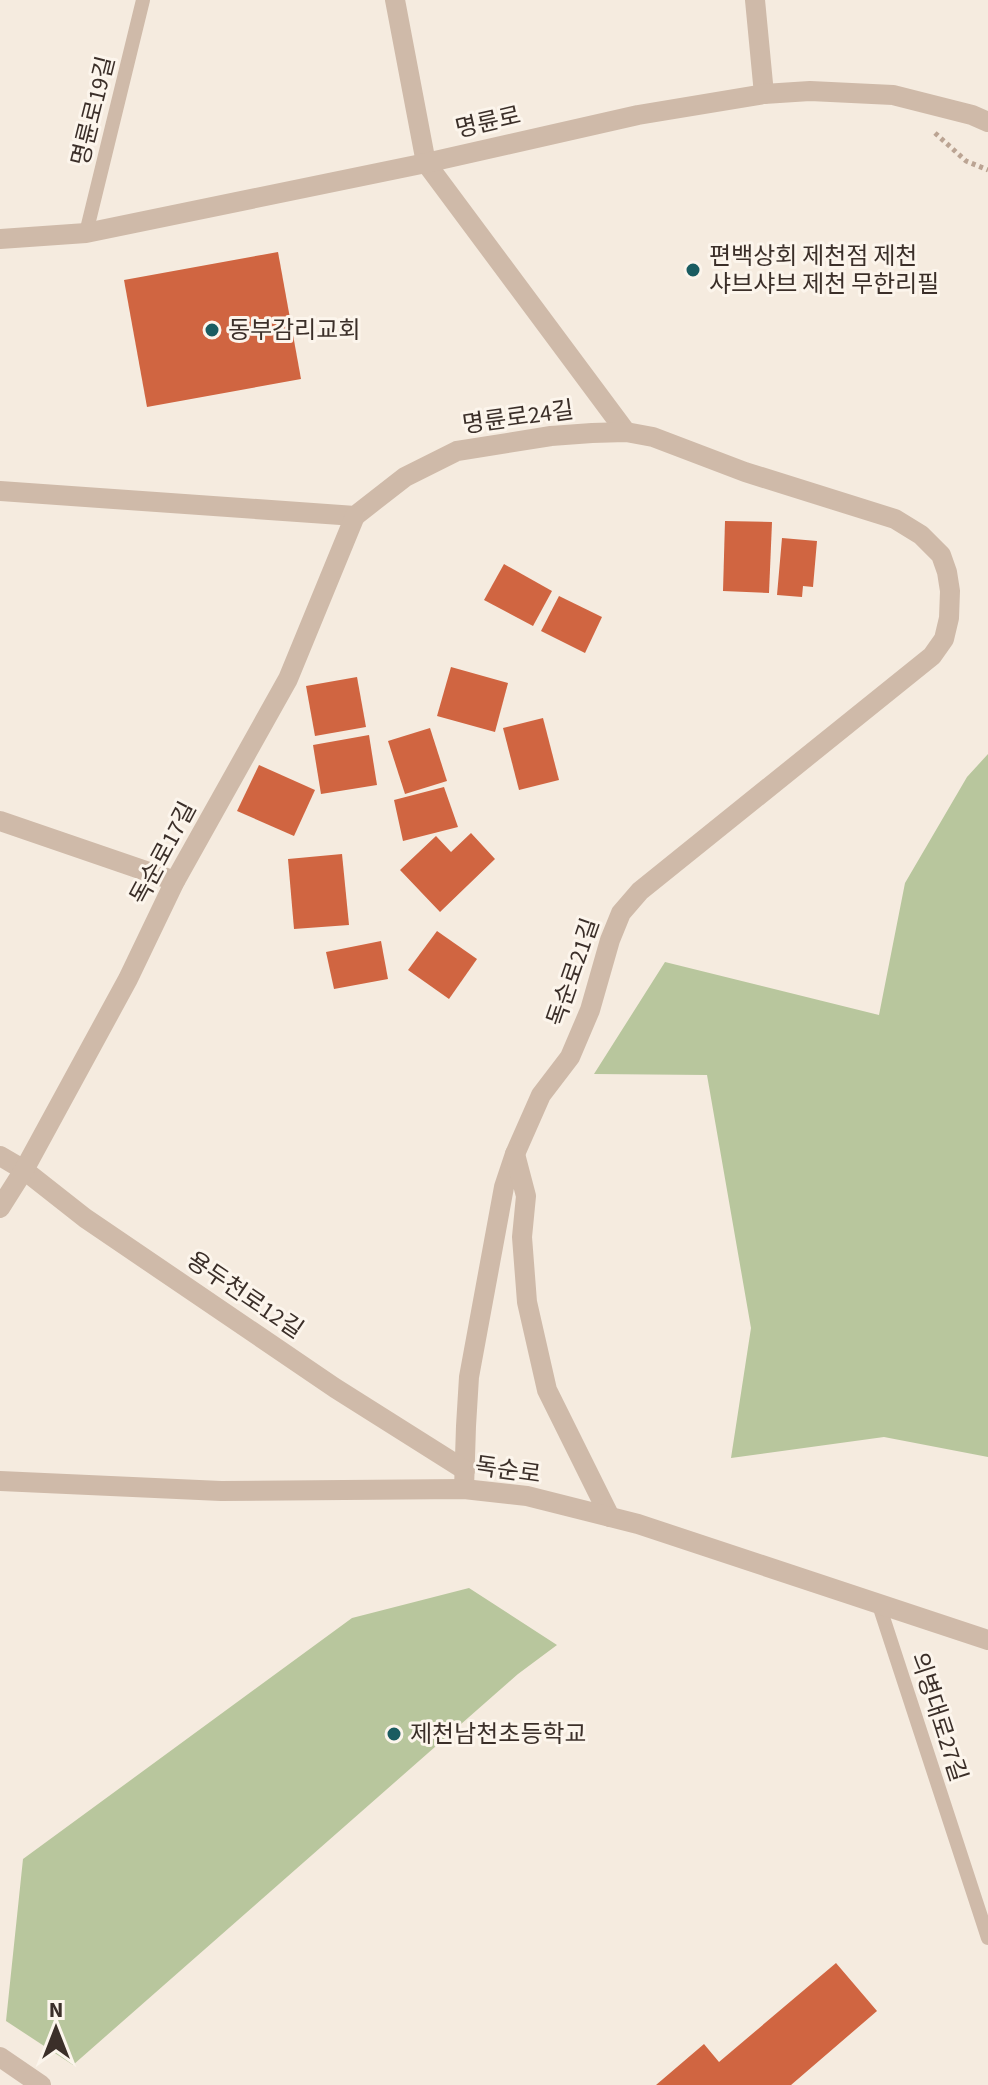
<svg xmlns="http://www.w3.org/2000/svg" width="988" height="2085" font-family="'Source Sans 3','Noto Sans KR',sans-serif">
<rect width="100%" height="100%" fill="#f5ebdf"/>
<g fill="#b8c69d">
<path d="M988,754V1457L884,1437L731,1458L751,1328L707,1075L594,1074L665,962L879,1015L905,883L967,777Z"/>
<path d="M469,1588L557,1645L518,1674L73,2065L6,2021L23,1859L352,1618Z"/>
</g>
<g fill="#d06541">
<path d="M278,252L301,379L147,407L124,280Z"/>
<path d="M725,521L772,522L769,593L723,591Z"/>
<path d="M782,538L817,541L813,587L803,586L802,597L777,595Z"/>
<path d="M504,564L552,591L533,626L484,600Z"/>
<path d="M559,596L602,617L585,653L541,631Z"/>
<path d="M451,667L508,683L495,732L437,716Z"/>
<path d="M357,677L366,727L315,736L306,686Z"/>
<path d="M543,718L559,780L519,790L503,728Z"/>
<path d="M430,728L447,781L405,794L388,741Z"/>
<path d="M369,735L377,785L321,794L313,745Z"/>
<path d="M259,765L315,790L294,836L237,811Z"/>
<path d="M444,787L458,827L403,841L394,800Z"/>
<path d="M471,833L495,859L440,912L400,870L436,836L451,852Z"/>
<path d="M342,854L349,925L294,929L288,859Z"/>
<path d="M437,931L477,959L449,999L408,970Z"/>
<path d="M381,941L388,979L334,989L326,952Z"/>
<path d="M836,1963L877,2011L791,2085H656L704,2044L719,2062Z"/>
</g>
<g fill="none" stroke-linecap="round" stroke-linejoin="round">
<path stroke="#bba493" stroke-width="5" stroke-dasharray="4 4" stroke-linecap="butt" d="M935,133L966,161L988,170"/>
<g stroke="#cfbaa9" stroke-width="14">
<path d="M86,233L143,0"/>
<path d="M878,1602L988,1938"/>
</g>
<g stroke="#cfbaa9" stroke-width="20">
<path d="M395,0L426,163L626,432"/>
<path d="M755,0L764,94"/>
<path d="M0,491L355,516L405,477L457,451L551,436L592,433L626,432L653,437L745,472L895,519L921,535L941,555L947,572L950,591L949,618L944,639L932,656L640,891L621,913L610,940L590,1010L570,1057L541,1095L515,1154L504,1187L469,1377L466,1426L464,1489"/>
<path d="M0,821L175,881"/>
<path d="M515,1154L526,1196L522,1237L527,1302L547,1390L610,1517"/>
<path d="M0,1156L24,1170L85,1218L335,1388L465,1470"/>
<path d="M0,1208L24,1170L128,979L175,881L288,679L355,516"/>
<path d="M0,1481L221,1491L464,1489L527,1496L638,1524L988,1640"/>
<path d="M0,2057L41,2085"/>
</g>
<path stroke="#cfbaa9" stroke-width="20" d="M0,239L86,233L426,163L638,115L764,94L810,91L893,95L972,115L988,122"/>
</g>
<g fill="#1a5c61" stroke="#fcf5ec" stroke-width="3">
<circle cx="693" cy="270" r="8"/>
<circle cx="212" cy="330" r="8"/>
<circle cx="394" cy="1734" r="8"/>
</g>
<g text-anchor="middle" stroke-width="6" stroke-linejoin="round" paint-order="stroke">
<g font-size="24" fill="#3b2f29" stroke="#fcf5ec">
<text transform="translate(93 111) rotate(-76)" y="8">명륜로19길</text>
<text transform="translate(488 122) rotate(-13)" y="8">명륜로</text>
<text transform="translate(518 417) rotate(-8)" y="8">명륜로24길</text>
<text transform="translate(163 853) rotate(-62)" y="8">독순로17길</text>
<text transform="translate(573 972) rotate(-71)" y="8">독순로21길</text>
<text transform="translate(245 1295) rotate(34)" y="8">용두천로12길</text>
<text transform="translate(508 1470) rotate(8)" y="8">독순로</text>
<text transform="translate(939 1717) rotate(72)" y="8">의병대로27길</text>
</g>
<g font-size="24" fill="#3b2f29" stroke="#fcf5ec" text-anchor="start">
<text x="709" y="264">편백상회 제천점 제천<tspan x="709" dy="28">샤브샤브 제천 무한리필</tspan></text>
<text x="228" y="338">동부감리교회</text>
<text x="410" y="1742">제천남천초등학교</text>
</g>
</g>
<g transform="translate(56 2029)" stroke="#fcf5ec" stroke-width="6" paint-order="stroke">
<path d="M0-6L14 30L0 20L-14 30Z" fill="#3b2f29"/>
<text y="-12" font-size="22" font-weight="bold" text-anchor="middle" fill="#3b2f29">N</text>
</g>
</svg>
